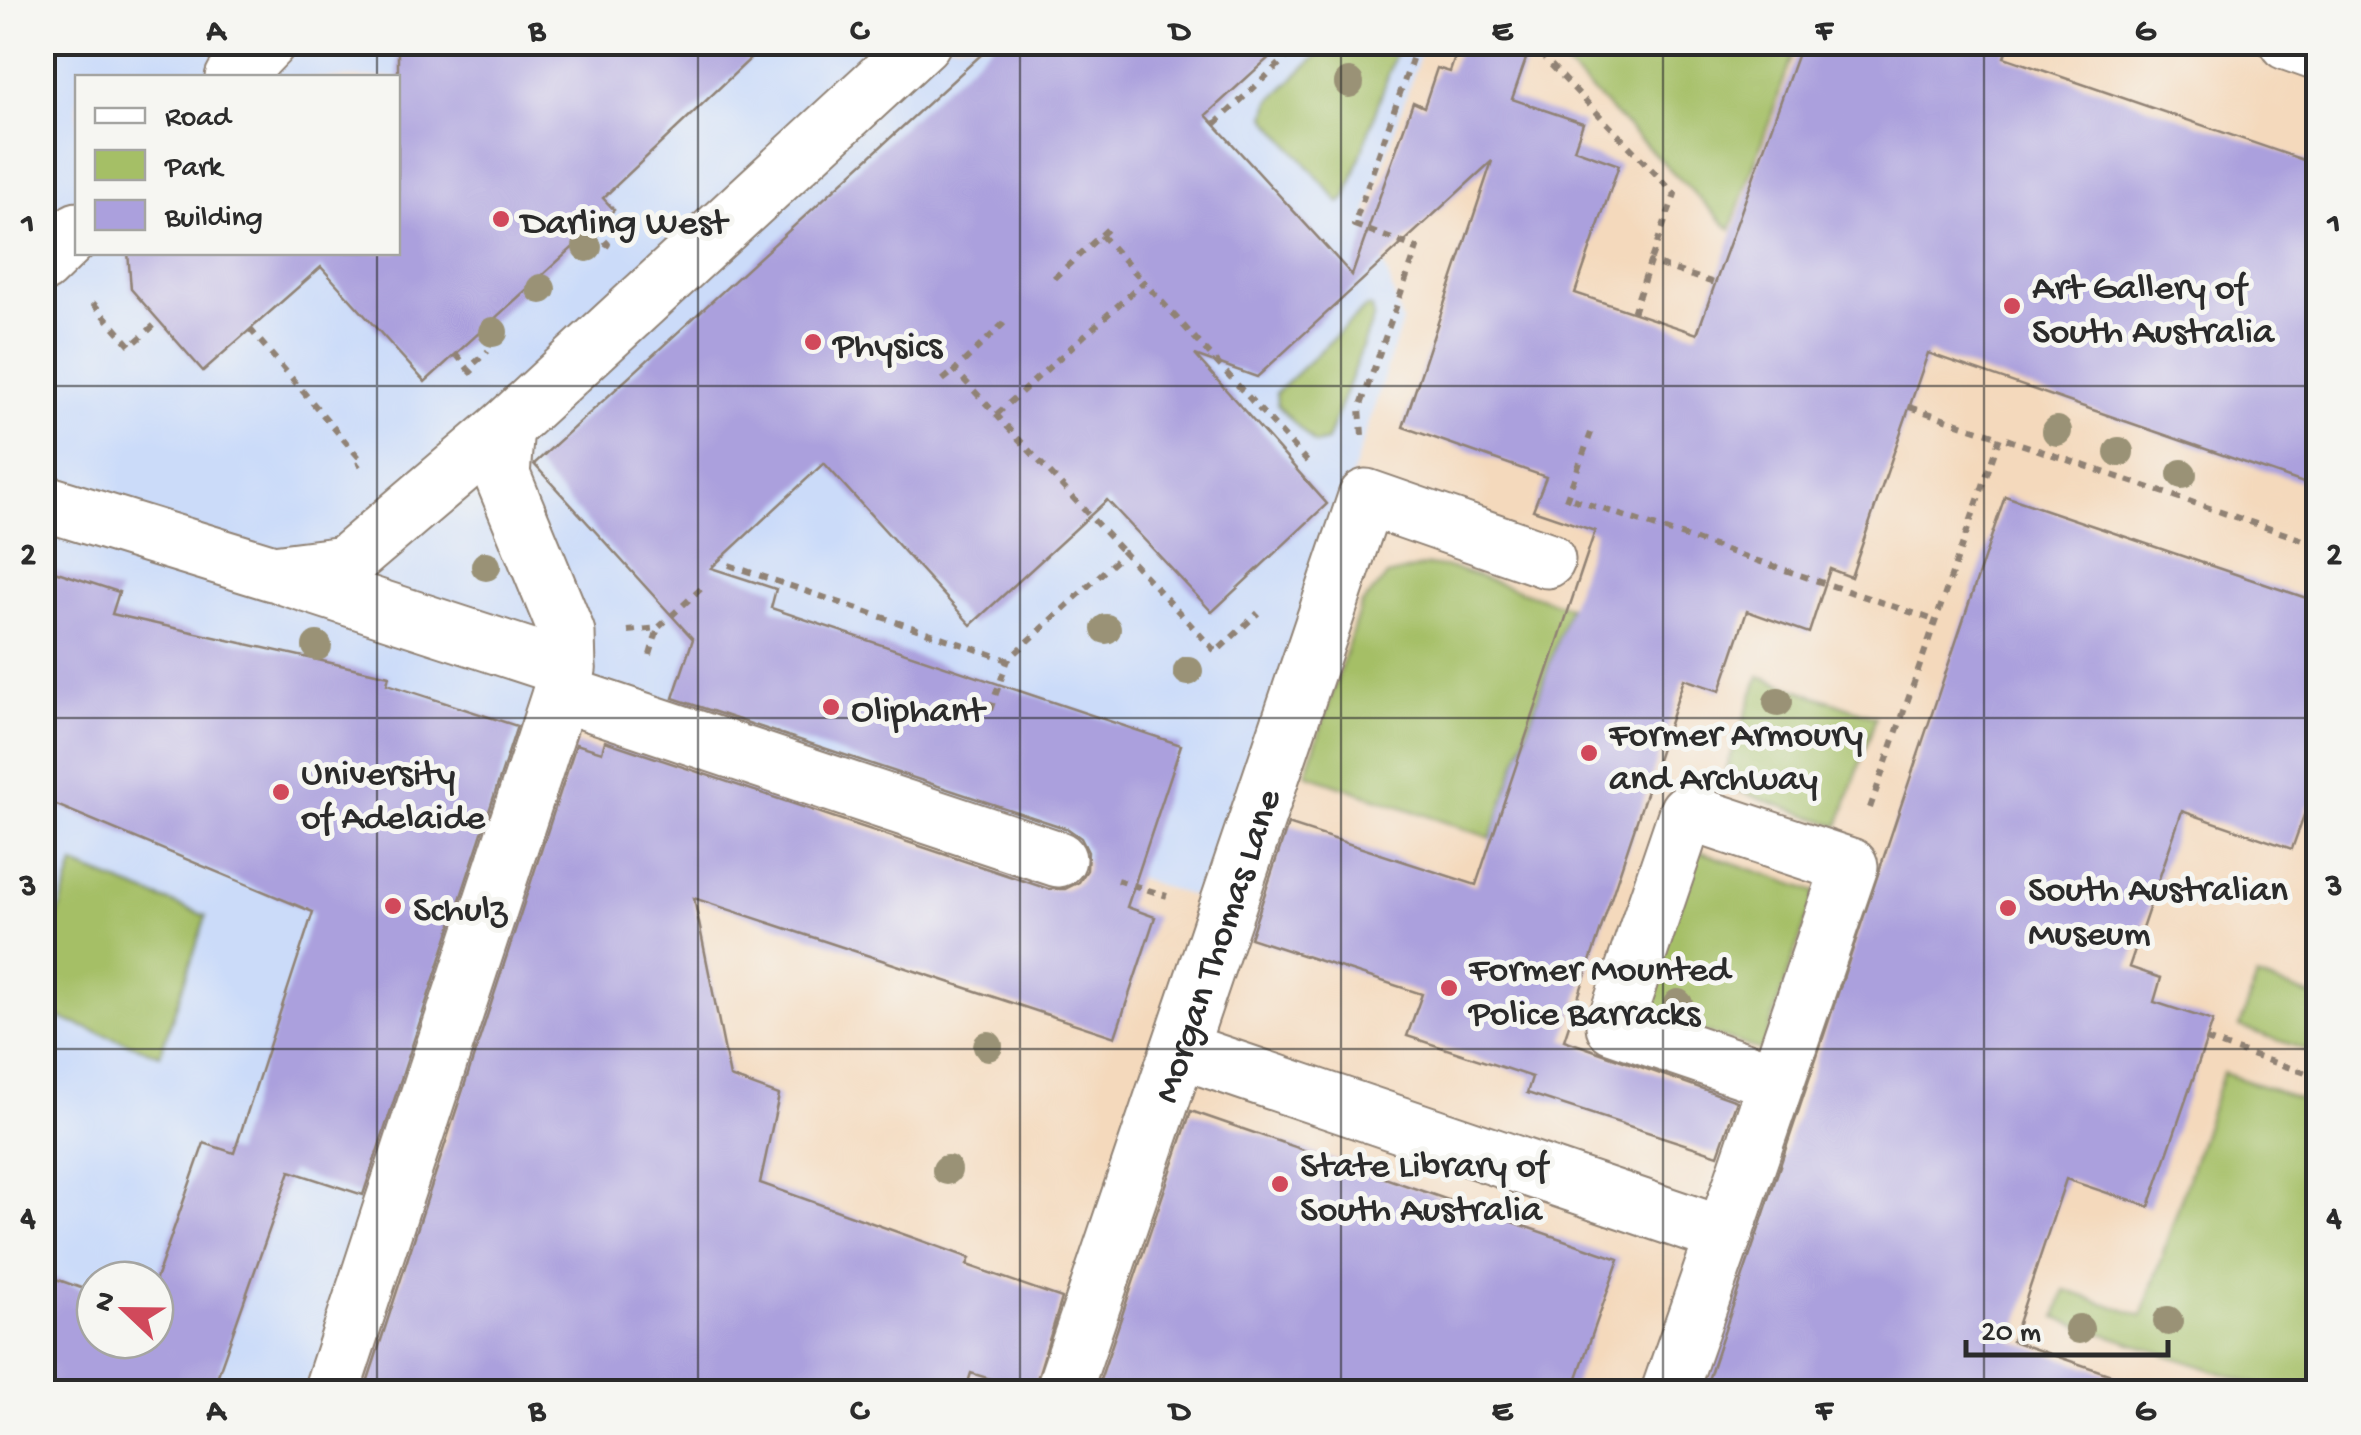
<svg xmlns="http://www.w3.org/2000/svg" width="2361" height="1435" font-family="'Gochi Hand',sans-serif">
<rect width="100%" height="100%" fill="#f6f6f2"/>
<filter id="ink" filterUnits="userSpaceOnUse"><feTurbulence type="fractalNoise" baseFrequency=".01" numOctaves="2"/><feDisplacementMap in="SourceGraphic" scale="20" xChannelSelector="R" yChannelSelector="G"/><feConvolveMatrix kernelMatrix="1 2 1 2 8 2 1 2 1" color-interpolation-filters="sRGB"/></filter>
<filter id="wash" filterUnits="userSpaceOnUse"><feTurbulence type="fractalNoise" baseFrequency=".0048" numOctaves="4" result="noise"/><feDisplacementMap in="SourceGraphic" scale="40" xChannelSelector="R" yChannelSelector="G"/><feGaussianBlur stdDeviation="2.25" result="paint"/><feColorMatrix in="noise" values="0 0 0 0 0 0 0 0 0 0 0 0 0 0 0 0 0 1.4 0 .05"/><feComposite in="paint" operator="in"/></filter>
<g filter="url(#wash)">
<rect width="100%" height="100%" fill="#f4d9bc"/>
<path fill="#cbdbf9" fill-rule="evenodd" d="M42,43H1424L1368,210L1402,322L1212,903L558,682L318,1392H43ZM78,78H398V252H78ZM95,1280H155V1340H95Z"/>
<g fill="#a5bf66" stroke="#687548" stroke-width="2.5">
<path d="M1331,42L1399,43L1346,198L1340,203L1266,117L1270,101Z"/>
<path d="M1543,43H1797L1731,230Z"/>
<path d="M1366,307L1372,308L1374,316L1327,441L1315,444L1277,405L1276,393Z"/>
<path d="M1428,565L1456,569L1569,607L1491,838L1306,774L1361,605L1387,576Z"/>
<path d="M1759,676L1876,717L1839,826L1721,785Z"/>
<path d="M1696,850L1816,892L1762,1051L1642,1011Z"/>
<path d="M74,865L206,916L160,1055L43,1012V961Z"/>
<path d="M2257,977L2318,998V1054L2240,1027Z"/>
<path d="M2223,1073L2318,1105V1392H2279L2056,1318L2065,1290L2142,1316Z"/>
</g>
<g id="blocks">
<g fill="#aba0dd">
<path d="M398,42H768L603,198L614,210L425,382L321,267L203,371L131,289L128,252H398Z"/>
<path d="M995,42H1286L1206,115L1352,275L1413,102L1424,107L1437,68L1450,72L1460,42H1478L1526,59L1512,99L1583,123L1574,149L1619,165L1575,293L1697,334L1802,42H2009L2004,57L2318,165V488L1928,353L1851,577L1830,569L1809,633L1747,611L1720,691L1684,679L1564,1040L1737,1101L1718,1155L1527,1093L1532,1077L1407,1036L1422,994L1250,938L1288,824L1476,885L1595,531L1533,510L1546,477L1403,427L1492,161L1257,377L1195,355L1327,504L1212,612L1107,500L971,625L824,463L711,568L776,589L771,608L1181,745L1127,907L1155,917L1115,1037L694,898L730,1077L779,1095L760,1183L970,1258L967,1265L1062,1298L1033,1392L971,1373L965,1392H364L576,744L602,752L605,741L1048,889H1065L1079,882L1087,870L1088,852L1081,838L1068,829L673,698L693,639L534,464Z"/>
<path d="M2005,496L2318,602V808L2308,804L2292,849L2182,811L2129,967L2161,978L2154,1002L2213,1021L2149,1207L2066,1179L2012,1341L2135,1383L2133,1392H1704Z"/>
<path d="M42,567L119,592L112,614L389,676L387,684L517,726L363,1195L290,1171L212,1392H42V1274L95,1293V1340H155V1282L204,1143L234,1153L313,912L42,799Z"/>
<path d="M1191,1111L1619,1259L1572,1392H1096Z"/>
</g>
</g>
</g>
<g filter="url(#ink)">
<use href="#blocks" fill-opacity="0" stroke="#908274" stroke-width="2.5"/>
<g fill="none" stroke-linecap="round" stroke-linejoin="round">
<defs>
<g id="minor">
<path d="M2287,42L2318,53"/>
<path d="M233,78L268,42"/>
<path d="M42,265L78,230"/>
<path d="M506,427L502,475L567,633L568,669"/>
<path d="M42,502L273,573L345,564L506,427L923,42"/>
<path d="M285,577L568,669L331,1392"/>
<path d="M560,693L1058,859"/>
<path d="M1180,1050L1724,1235L1669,1392"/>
<path d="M1724,1235L1850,866L1687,812L1614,1026L1776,1081"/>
<path id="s1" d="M1063,1392L1366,497L1547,560"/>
</g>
</defs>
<use href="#minor" stroke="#908274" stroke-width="59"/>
<g stroke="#908274" stroke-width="6" stroke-dasharray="8 8" stroke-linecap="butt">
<path d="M1529,42L1675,194L1650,262"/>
<path d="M1215,124L1303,42"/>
<path d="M594,229L608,244L606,247"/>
<path d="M1101,235L1144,282"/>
<path d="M1054,278L1109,228"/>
<path d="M93,303L131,346L159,321"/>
<path d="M1633,313L1650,262L1714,283"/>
<path d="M1004,323L955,370L1124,553"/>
<path d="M250,329L362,461L357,465"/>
<path d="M456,354L468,369"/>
<path d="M473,374L468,369L488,351"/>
<path d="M943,380L955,370"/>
<path d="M1910,407L2000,437"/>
<path d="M997,414L1144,282L1312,467"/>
<path d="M1362,435L1360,408L1417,248L1354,225L1418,42"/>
<path d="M1573,499L1937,621"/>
<path d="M1566,500L1591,433"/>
<path d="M729,565L1008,660"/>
<path d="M628,631L658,628L705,585"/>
<path d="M650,655L658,628"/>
<path d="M990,710L1008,660L1124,553L1216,652L1258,613"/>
<path d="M1870,808L2000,437L2318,545"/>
<path d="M1117,880L1167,896"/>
<path d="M2206,1040L2318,1077"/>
</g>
<use href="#minor" stroke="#fff" stroke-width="55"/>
</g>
<g fill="#9a9276">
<circle cx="1349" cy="83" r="15"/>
<circle cx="587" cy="247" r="15"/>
<circle cx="541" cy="289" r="15"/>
<circle cx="493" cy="332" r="15"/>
<circle cx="2057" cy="431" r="15"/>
<circle cx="2119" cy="452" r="15"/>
<circle cx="2182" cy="474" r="15"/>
<circle cx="486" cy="566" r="15"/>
<circle cx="1106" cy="629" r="15"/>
<circle cx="317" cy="646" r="15"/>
<circle cx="1188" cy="671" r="15"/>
<circle cx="1778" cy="702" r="15"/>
<circle cx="1678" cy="1004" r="15"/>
<circle cx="988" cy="1046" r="15"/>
<circle cx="947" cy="1170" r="15"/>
<circle cx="2168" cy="1321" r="15"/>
<circle cx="2079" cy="1329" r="15"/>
</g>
</g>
<path fill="none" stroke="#2b2b2b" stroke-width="2.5" stroke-opacity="0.55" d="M377,42V78M698,42V1392M1020,42V1392M1341,42V1392M1663,42V1392M1984,42V1392M377,252V1392M42,386H2318M42,718H2318M42,1049H2318"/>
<g fill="#d1495b" stroke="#f6f6f2" stroke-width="4">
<circle cx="501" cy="219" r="10"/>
<circle cx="2012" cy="306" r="10"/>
<circle cx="813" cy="342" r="10"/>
<circle cx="831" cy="707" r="10"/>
<circle cx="1589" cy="753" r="10"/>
<circle cx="281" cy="792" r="10"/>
<circle cx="393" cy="906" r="10"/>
<circle cx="2008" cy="908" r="10"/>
<circle cx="1449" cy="988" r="10"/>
<circle cx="1280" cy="1184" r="10"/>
</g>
<g text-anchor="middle" stroke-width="10" stroke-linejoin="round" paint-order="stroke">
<g font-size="38" fill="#2b2b2b" stroke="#f6f6f2" text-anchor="start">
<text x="521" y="232">Darling West</text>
<text x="2032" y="297">Art Gallery of<tspan x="2032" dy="44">South Australia</tspan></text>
<text x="833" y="355">Physics</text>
<text x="851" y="720">Oliphant</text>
<text x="1609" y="744">Former Armoury<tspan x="1609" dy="44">and Archway</tspan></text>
<text x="301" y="783">University<tspan x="301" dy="44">of Adelaide</tspan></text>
<text x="2028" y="899">South Australian<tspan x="2028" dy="44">Museum</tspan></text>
<text x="413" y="919">Schulz</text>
<text x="1469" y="979">Former Mounted<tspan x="1469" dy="44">Police Barracks</tspan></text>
<text x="1300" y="1175">State Library of<tspan x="1300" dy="44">South Australia</tspan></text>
</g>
<g font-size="38" fill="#2b2b2b" stroke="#f6f6f2">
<text dy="13" stroke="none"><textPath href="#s1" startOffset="472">Morgan Thomas Lane</textPath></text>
</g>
</g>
<rect width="2361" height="1435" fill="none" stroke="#f6f6f2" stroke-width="110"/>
<rect x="75" y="75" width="325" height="180" fill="#f6f6f2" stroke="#a5a5a2" stroke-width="2.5"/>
<rect x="95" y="108" width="50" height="15" fill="#ffffff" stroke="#a5a5a2" stroke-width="2.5"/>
<text x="165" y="125" font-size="30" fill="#2b2b2b">Road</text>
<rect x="95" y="150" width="50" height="30" fill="#a5bf66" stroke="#a5a5a2" stroke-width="2.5"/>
<text x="165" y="175" font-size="30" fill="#2b2b2b">Park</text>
<rect x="95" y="200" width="50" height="30" fill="#aba0dd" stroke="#a5a5a2" stroke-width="2.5"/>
<text x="165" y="225" font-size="30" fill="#2b2b2b">Building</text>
<g transform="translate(125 1310) rotate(292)"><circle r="48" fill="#f6f6f2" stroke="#a5a5a2" stroke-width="2.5"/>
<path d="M0-8L18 38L0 25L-18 38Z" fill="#d1495b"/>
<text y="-15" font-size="28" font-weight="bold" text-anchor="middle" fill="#2b2b2b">N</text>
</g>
<path d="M1966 1340v15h202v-15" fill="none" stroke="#2b2b2b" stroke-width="5"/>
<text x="1981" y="1340" font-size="30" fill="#2b2b2b" stroke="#f6f6f2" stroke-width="8" paint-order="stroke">20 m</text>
<rect x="55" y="55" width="2251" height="1325" fill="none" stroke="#2b2b2b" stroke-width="4"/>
<g font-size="32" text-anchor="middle" font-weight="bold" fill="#2b2b2b">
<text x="216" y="39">A</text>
<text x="537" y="39">B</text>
<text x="859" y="39">C</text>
<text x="1180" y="39">D</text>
<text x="1502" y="39">E</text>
<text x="1824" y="39">F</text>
<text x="2145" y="39">G</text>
<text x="28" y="232">1</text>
<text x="2334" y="232">1</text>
<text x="28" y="563">2</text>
<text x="2334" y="563">2</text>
<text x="28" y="894">3</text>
<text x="2334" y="894">3</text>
<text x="28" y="1226">4</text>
<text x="2334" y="1226">4</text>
<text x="216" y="1419">A</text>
<text x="537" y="1419">B</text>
<text x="859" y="1419">C</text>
<text x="1180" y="1419">D</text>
<text x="1502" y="1419">E</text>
<text x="1824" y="1419">F</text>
<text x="2145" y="1419">G</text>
</g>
</svg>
